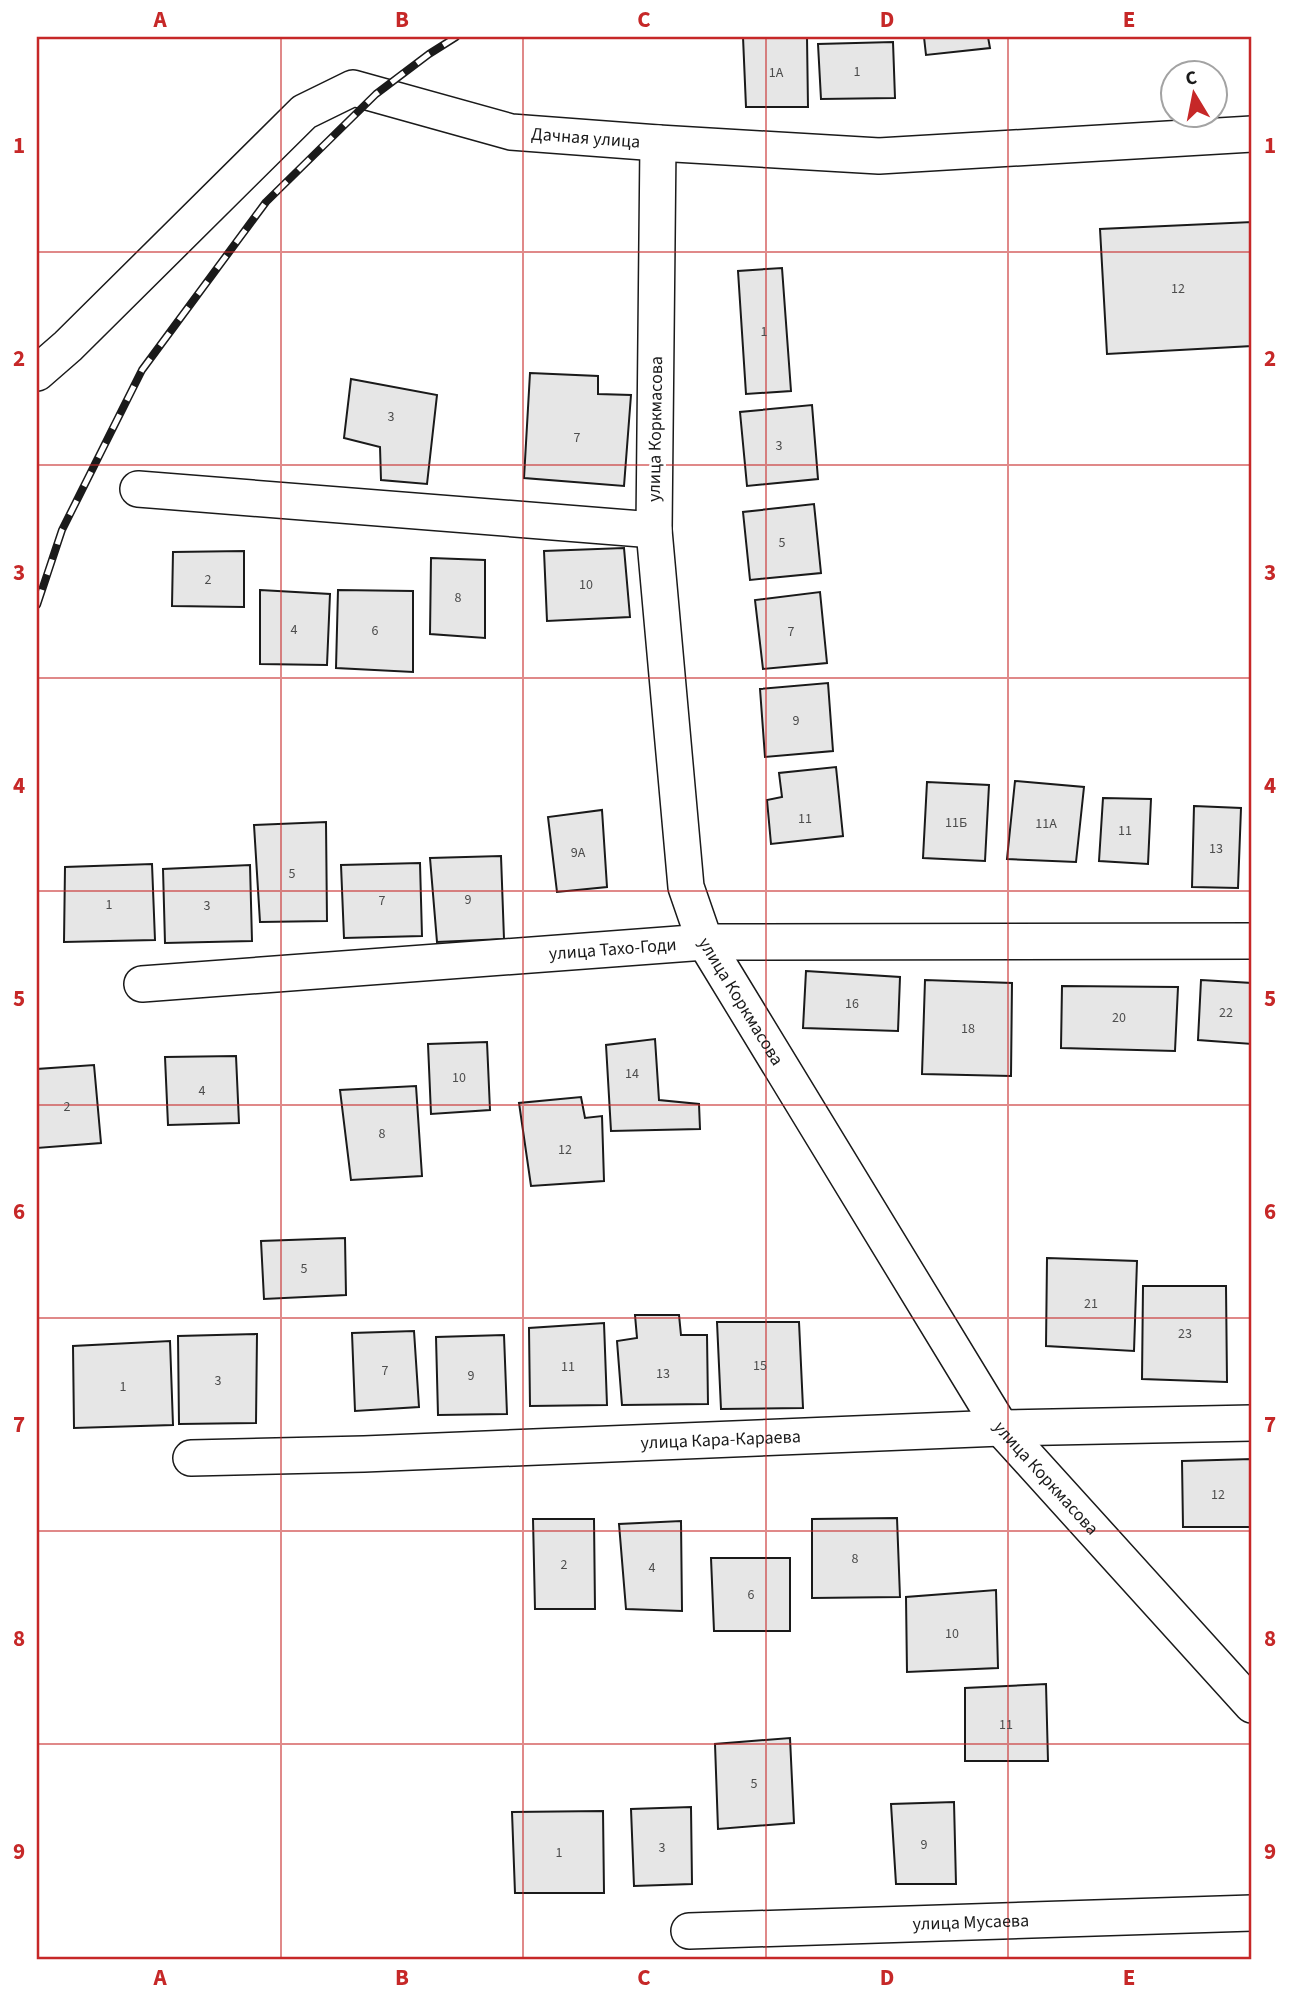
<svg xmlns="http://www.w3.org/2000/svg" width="1289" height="1996" font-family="'Source Sans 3',sans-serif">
<rect width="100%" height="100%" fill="#fff"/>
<g fill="#e6e6e6" stroke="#1a1a1a" stroke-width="2">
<path d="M743,37H807L808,107H746Z"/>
<path d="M924,37H988L990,48L926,55Z"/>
<path d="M893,42L895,98L821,99L818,44Z"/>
<path d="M1252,222V346L1107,354L1100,229Z"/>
<path d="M782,268L791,391L746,394L738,271Z"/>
<path d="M530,373L598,376V394L631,395L624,486L524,478Z"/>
<path d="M351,379L437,395L427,484L381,480L380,447L344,438Z"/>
<path d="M812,405L818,479L747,486L740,412Z"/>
<path d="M814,504L821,573L750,580L743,512Z"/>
<path d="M624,548L630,617L547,621L544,551Z"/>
<path d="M244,551V607L172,606L173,552Z"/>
<path d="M431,558L485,560V638L430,634Z"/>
<path d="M260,590L330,594L327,665L260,664Z"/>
<path d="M338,590L413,591V672L336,668Z"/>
<path d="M820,592L827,663L763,669L755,600Z"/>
<path d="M828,683L833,751L765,757L760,689Z"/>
<path d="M836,767L843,836L771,844L767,800L782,797L779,773Z"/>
<path d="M1015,781L1084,787L1076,862L1007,859Z"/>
<path d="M927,782L989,785L985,861L923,858Z"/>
<path d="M1103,798L1151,799L1148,864L1099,861Z"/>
<path d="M1194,806L1241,808L1238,888L1192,887Z"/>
<path d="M602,810L607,887L557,892L548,817Z"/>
<path d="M326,822L327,921L260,922L254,825Z"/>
<path d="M501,856L504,939L437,942L430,858Z"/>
<path d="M420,863L422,936L344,938L341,865Z"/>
<path d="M152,864L155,940L64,942L65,867Z"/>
<path d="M250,865L252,941L165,943L163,869Z"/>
<path d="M806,971L900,977L898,1031L803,1028Z"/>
<path d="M925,980L1012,983L1011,1076L922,1074Z"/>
<path d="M1201,980L1252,983V1044L1198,1040Z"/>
<path d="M1062,986L1178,987L1175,1051L1061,1048Z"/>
<path d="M655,1039L659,1100L699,1104L700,1129L611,1131L606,1045Z"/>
<path d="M487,1042L490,1110L431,1114L428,1044Z"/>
<path d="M236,1056L239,1123L168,1125L165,1057Z"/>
<path d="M94,1065L101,1143L37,1148V1069Z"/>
<path d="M416,1086L422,1176L351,1180L340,1090Z"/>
<path d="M581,1097L585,1118L602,1116L604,1181L531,1186L519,1103Z"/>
<path d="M345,1238L346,1295L264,1299L261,1241Z"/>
<path d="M1047,1258L1137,1261L1134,1351L1046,1346Z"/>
<path d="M1143,1286H1226L1227,1382L1142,1379Z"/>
<path d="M635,1315H679L681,1335H707L708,1404L622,1405L617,1341L637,1338Z"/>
<path d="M717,1322H799L803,1408L721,1409Z"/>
<path d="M604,1323L607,1405L530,1406L529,1328Z"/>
<path d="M414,1331L419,1407L355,1411L352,1333Z"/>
<path d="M257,1334L256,1423L179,1424L178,1336Z"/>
<path d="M504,1335L507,1414L438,1415L436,1337Z"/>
<path d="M170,1341L173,1425L74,1428L73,1346Z"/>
<path d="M1252,1459V1527H1183L1182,1461Z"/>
<path d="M897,1518L900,1597L812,1598V1519Z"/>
<path d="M533,1519H594L595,1609H535Z"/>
<path d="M681,1521L682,1611L626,1609L619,1524Z"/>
<path d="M711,1558H790V1631H714Z"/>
<path d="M996,1590L998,1668L907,1672L906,1597Z"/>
<path d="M1046,1684L1048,1761H965V1688Z"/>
<path d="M790,1738L794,1823L718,1829L715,1744Z"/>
<path d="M954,1802L956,1884H896L891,1804Z"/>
<path d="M691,1807L692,1884L634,1886L631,1809Z"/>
<path d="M603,1811L604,1893H515L512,1812Z"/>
</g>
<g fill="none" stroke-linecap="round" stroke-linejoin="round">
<defs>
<g id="street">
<path id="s1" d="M658,143L654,530L686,887L705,942L1001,1428L1252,1705"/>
<path id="s2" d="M37,373L68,346L304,112L353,88L511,132L658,143L879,156L1252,134"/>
<path d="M138,489L654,530"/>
<path id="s3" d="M142,984L705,942L1252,941"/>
<path id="s4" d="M191,1458L364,1454L1001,1428L1252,1423"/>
<path id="s5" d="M689,1931L1252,1913"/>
</g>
</defs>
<use href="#street" stroke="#1a1a1a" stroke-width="38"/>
<use href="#street" stroke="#fff" stroke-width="35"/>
<defs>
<path id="rail" d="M37,605L62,530L142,370L266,202L376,94L429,54L456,37"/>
</defs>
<use href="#rail" stroke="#1a1a1a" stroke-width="8"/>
<use href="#rail" stroke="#fff" stroke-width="5" stroke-dasharray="16" stroke-linecap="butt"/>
</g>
<path fill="none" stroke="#c62828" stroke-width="2" stroke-opacity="0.55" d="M281,37V1959M523,37V1959M766,37V1959M1008,37V1959M37,252H1252M37,465H1252M37,678H1252M37,891H1252M37,1105H1252M37,1318H1252M37,1531H1252M37,1744H1252"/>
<g text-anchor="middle" stroke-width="5" stroke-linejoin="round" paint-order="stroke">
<g font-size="14" fill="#4d4d4d">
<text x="857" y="76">1</text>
<text x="776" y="77">1А</text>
<text x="1178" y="293">12</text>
<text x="764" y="336">1</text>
<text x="391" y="421">3</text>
<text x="577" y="442">7</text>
<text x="779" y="450">3</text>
<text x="782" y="547">5</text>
<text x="208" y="584">2</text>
<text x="586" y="589">10</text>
<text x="458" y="602">8</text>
<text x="294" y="634">4</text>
<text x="375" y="635">6</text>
<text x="791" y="636">7</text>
<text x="796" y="725">9</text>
<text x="805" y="823">11</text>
<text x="956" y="827">11Б</text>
<text x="1046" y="828">11А</text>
<text x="1125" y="835">11</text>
<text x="1216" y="853">13</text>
<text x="578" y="857">9А</text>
<text x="292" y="878">5</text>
<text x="468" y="904">9</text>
<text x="382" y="905">7</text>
<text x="109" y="909">1</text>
<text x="207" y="910">3</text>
<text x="852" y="1008">16</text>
<text x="1226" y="1017">22</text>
<text x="1119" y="1022">20</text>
<text x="968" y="1033">18</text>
<text x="632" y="1078">14</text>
<text x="459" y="1082">10</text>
<text x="202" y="1095">4</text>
<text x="67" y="1111">2</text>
<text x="382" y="1138">8</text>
<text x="565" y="1154">12</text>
<text x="304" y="1273">5</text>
<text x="1091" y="1308">21</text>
<text x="1185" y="1338">23</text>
<text x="760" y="1370">15</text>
<text x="568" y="1371">11</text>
<text x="385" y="1375">7</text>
<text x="663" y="1378">13</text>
<text x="471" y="1380">9</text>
<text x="218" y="1385">3</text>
<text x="123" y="1391">1</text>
<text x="1218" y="1499">12</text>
<text x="855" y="1563">8</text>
<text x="564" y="1569">2</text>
<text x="652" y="1572">4</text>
<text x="751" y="1599">6</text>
<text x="952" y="1638">10</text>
<text x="1006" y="1729">11</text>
<text x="754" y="1788">5</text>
<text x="924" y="1849">9</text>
<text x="662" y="1852">3</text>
<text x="559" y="1857">1</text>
</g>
<g font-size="18" fill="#1a1a1a" stroke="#fff">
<text dy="6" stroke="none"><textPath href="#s2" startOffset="667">Дачная улица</textPath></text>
<text transform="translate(655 429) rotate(-89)" y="6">улица Коркмасова</text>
<text dy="6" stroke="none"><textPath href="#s3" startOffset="472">улица Тахо-Годи</textPath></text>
<text dy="6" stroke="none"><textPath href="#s1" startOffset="873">улица Коркмасова</textPath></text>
<text dy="6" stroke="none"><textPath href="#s4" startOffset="530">улица Кара-Караева</textPath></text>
<text dy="6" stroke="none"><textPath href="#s1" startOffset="1440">улица Коркмасова</textPath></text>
<text dy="6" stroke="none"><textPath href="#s5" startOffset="282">улица Мусаева</textPath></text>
</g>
</g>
<rect width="1289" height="1996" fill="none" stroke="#ffffff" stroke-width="77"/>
<g transform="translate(1194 94) rotate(350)"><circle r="33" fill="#ffffff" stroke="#a3a3a3" stroke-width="2"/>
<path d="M0-5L12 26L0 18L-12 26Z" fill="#c62828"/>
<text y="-10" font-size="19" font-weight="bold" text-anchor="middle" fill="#1a1a1a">С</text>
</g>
<rect x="38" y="38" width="1212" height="1920" fill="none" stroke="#c62828" stroke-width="2.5"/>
<g font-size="23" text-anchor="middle" font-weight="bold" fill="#c62828">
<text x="160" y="27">A</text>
<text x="402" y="27">B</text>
<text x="644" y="27">C</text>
<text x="887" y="27">D</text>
<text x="1129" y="27">E</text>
<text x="19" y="153">1</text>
<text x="1270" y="153">1</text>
<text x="19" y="366">2</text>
<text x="1270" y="366">2</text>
<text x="19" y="580">3</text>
<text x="1270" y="580">3</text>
<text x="19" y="793">4</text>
<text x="1270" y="793">4</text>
<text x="19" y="1006">5</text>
<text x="1270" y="1006">5</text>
<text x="19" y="1219">6</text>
<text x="1270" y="1219">6</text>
<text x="19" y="1432">7</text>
<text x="1270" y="1432">7</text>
<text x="19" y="1646">8</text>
<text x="1270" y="1646">8</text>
<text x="19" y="1859">9</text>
<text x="1270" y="1859">9</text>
<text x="160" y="1985">A</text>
<text x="402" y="1985">B</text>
<text x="644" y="1985">C</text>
<text x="887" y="1985">D</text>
<text x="1129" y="1985">E</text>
</g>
</svg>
